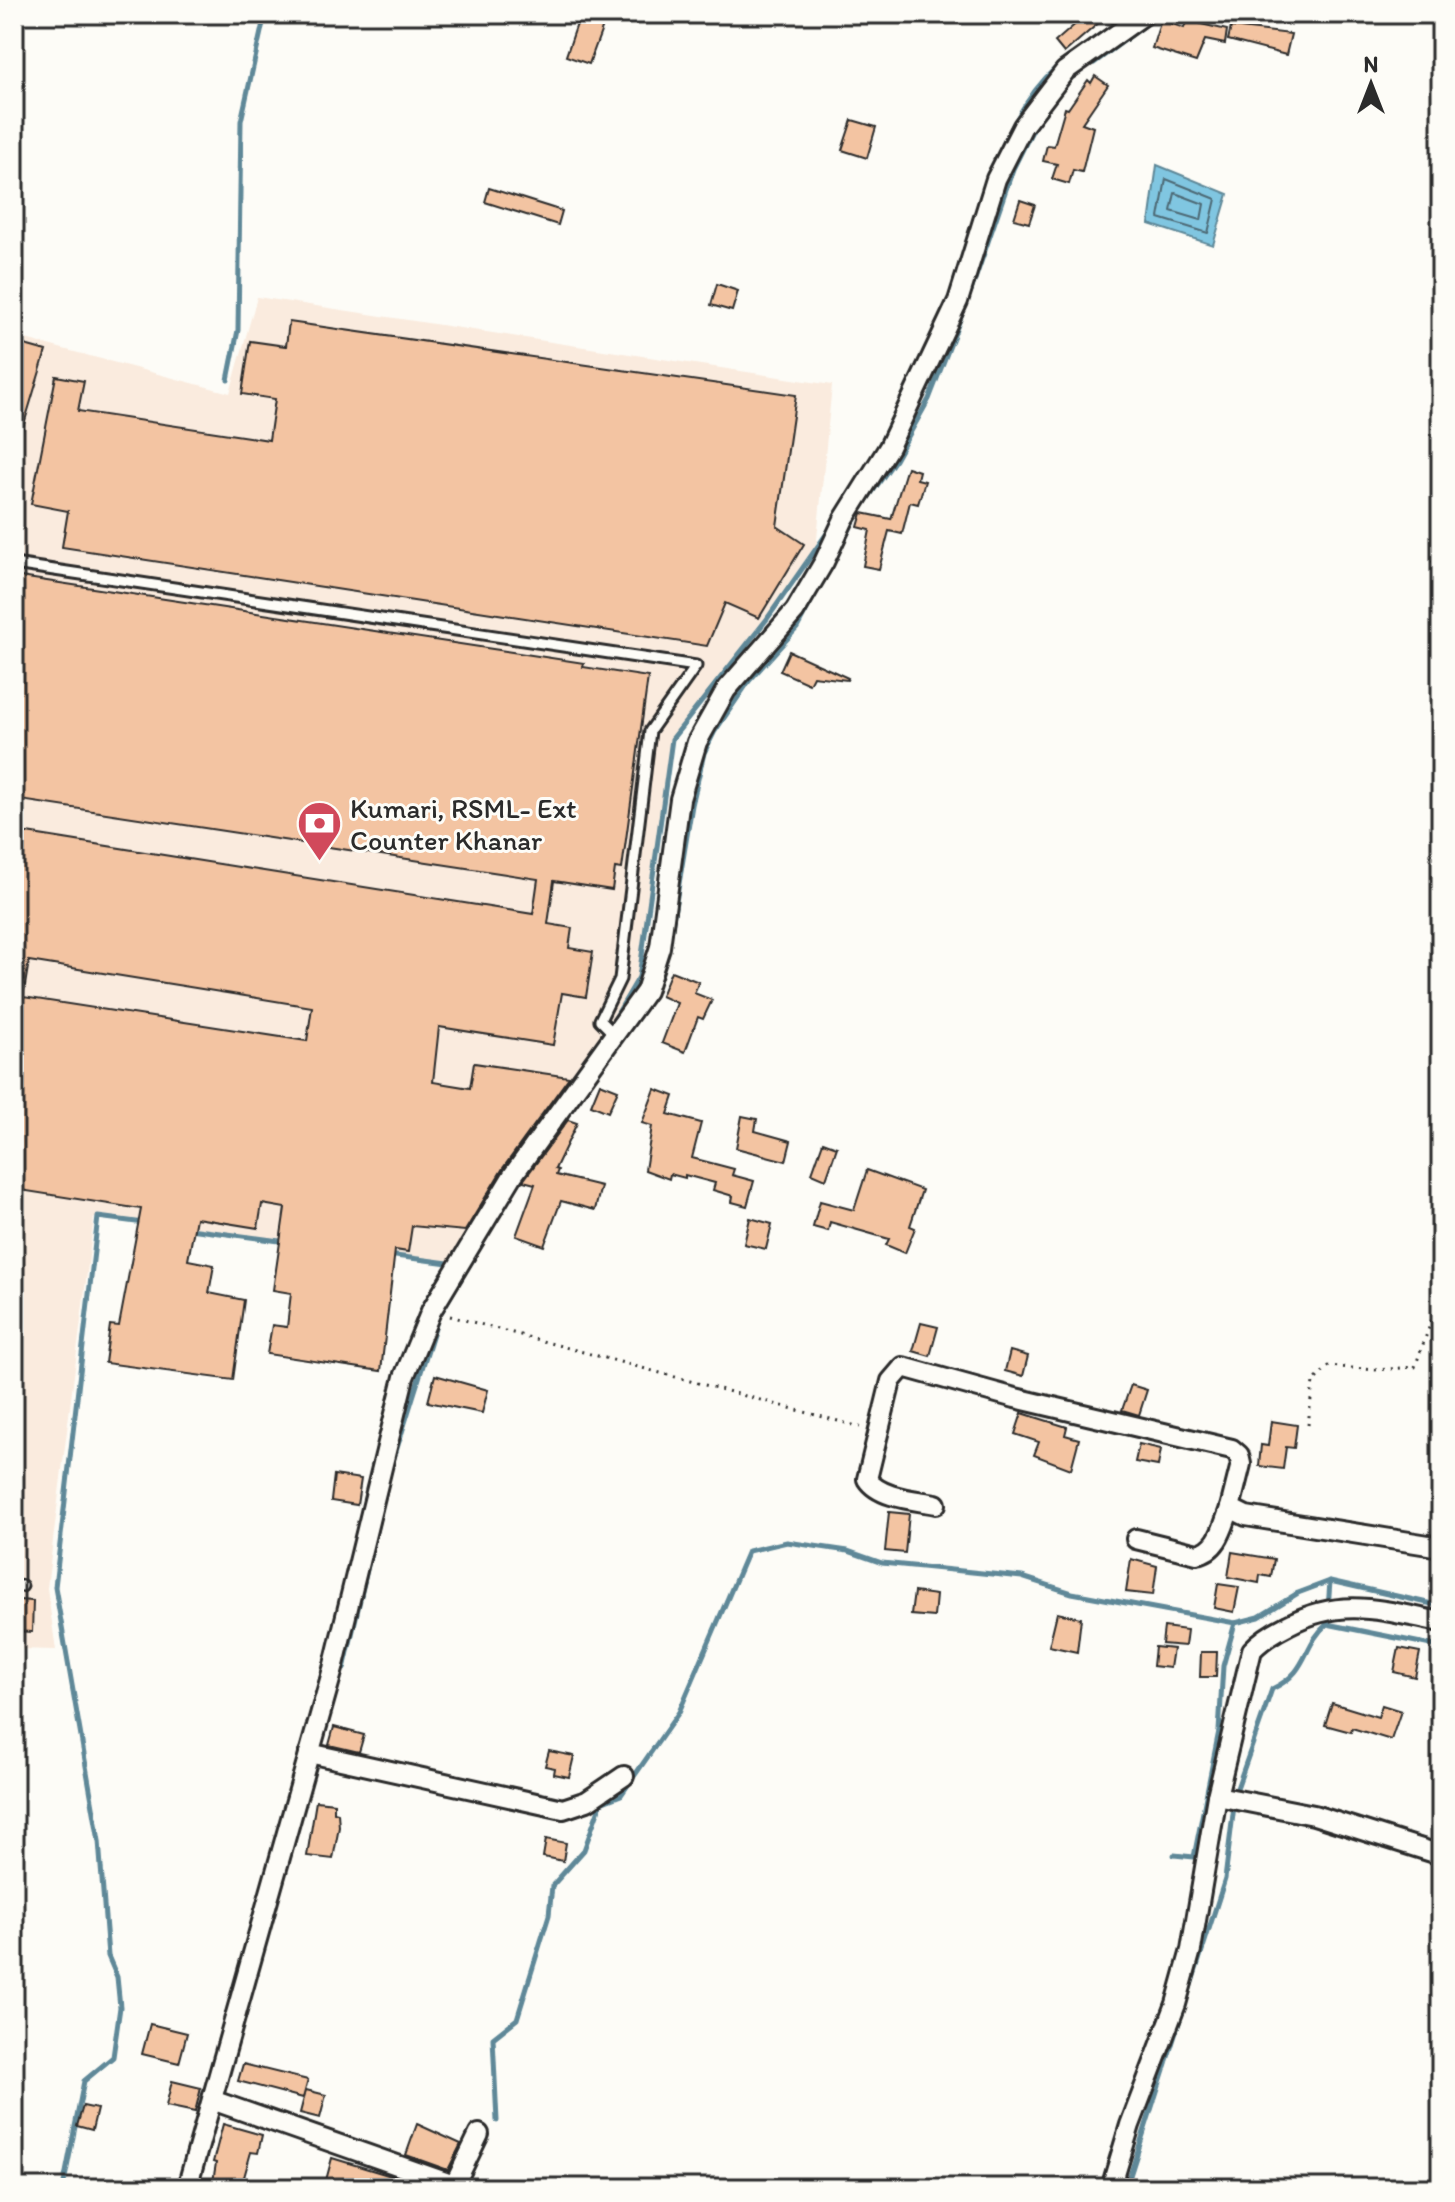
<svg xmlns="http://www.w3.org/2000/svg" width="1455" height="2202" font-family="Itim,sans-serif">
<rect width="100%" height="100%" fill="#fdfcf7"/>
<filter id="ink" filterUnits="userSpaceOnUse"><feTurbulence type="fractalNoise" baseFrequency=".0125" numOctaves="2"/><feDisplacementMap in="SourceGraphic" scale="16" xChannelSelector="R" yChannelSelector="G"/><feConvolveMatrix kernelMatrix="1 2 1 2 8 2 1 2 1" color-interpolation-filters="sRGB"/></filter>
<g filter="url(#ink)">
<path fill="#faebde" d="M257,297L832,385L816,549L767,619L673,739L639,977L585,1068L448,1263L94,1218L47,1588L56,1650L14,1649V336L230,393Z"/>
<path fill="#80c6e1" stroke="#5e8898" stroke-width="2" d="M1157,165L1228,194L1213,245L1149,224Z"/>
<g fill="none" stroke-linecap="round" stroke-linejoin="round">
<g stroke="#4d6974" stroke-width="2">
<path d="M1166,179L1216,199L1208,233L1159,218Z"/>
<path d="M1175,193L1204,204L1201,220L1171,211Z"/>
</g>
<g stroke="#5e8898" stroke-width="5">
<path d="M1094,63L1160,14"/>
<path d="M994,164C1013,123 1033,83 1070,56"/>
<path d="M971,291L1013,169L1037,121"/>
<path d="M228,380L238,330L241,121L265,14"/>
<path d="M876,452L893,418"/>
<path d="M669,944L692,805L704,753L715,731L749,681L797,628L861,508L895,460L929,399L966,304"/>
<path d="M609,1028L639,977L672,739L767,619L832,526"/>
<path d="M190,1229L287,1242"/>
<path d="M388,1255L448,1263"/>
<path d="M444,1273L455,1254"/>
<path d="M442,1311L499,1215"/>
<path d="M392,1464L436,1324"/>
<path d="M1327,1624L1441,1647"/>
<path d="M344,1669L382,1505"/>
<path d="M1236,1791L1272,1689C1310,1671 1301,1647 1327,1624L1330,1581"/>
<path d="M1174,1855L1194,1857L1219,1731L1223,1666L1235,1623"/>
<path d="M497,2121L493,2038L517,2019L549,1915L552,1886L584,1850L601,1803L621,1795L679,1712L748,1551L787,1542L848,1551L882,1563L1022,1577L1072,1593L1235,1623L1259,1617L1298,1593L1330,1581L1441,1606"/>
<path d="M63,2188L84,2081L113,2057L120,2007L117,1977L108,1956L99,1841L55,1587L98,1217L144,1223"/>
<path d="M1126,2188L1225,1879L1234,1806"/>
</g>
</g>
<g fill="#f3c4a2" stroke="#2b2b2b" stroke-width="2" fill-rule="evenodd">
<path d="M1087,14H1109L1064,53L1055,42Z"/>
<path d="M1189,14L1203,18L1201,24L1227,30L1225,44L1205,40L1196,62L1152,48L1161,20L1184,28Z"/>
<path d="M579,18L603,26L589,64L566,56Z"/>
<path d="M1231,27L1291,34L1286,55L1228,40Z"/>
<path d="M1095,76L1108,85L1082,123L1093,127L1082,172L1073,170L1069,184L1052,179L1057,164L1043,161L1047,145L1054,146L1065,108L1068,109L1088,80L1091,83Z"/>
<path d="M852,120L876,127L867,158L842,150Z"/>
<path d="M489,188L562,211L558,225L485,202Z"/>
<path d="M1020,200L1035,205L1029,223L1014,219Z"/>
<path d="M717,284L738,291L732,311L711,305Z"/>
<path d="M289,322L796,395L777,526L804,544L759,618L725,603L707,646L62,547L68,511L31,504L56,376L84,381L78,411L269,440L275,399L242,394L250,341L286,346Z"/>
<path d="M14,342L46,351L18,444H14Z"/>
<path d="M907,467L919,471L917,479L925,481L918,504L910,502L902,534L889,531L879,569L863,566L870,530L858,527L862,513L891,519Z"/>
<path d="M14,576L584,663L583,667L648,677L622,869L615,868L612,890L554,881L548,924L572,928L569,948L593,952L586,997L562,993L553,1045L439,1027L433,1082L470,1088L474,1063L569,1077L503,1168L465,1231L412,1226L408,1252L395,1250L381,1371L267,1354L272,1325L287,1327L291,1293L273,1290L285,1208L262,1204L258,1228L196,1218L188,1260L214,1265L209,1293L244,1300L233,1380L105,1363L110,1325L119,1326L141,1209L14,1189V831L533,914L538,879L14,799ZM29,961L312,1007L307,1041L23,997Z"/>
<path d="M789,651L848,678L847,680L813,676L809,684L780,671Z"/>
<path d="M671,971L699,982L694,993L712,1000L703,1019L698,1017L685,1052L662,1043L677,1003L661,996Z"/>
<path d="M600,1083L618,1090L608,1112L591,1105Z"/>
<path d="M655,1089L674,1096L668,1114L701,1123L692,1158L734,1169L732,1175L754,1181L747,1206L732,1202L733,1196L713,1190L715,1183L685,1175V1178L670,1174L669,1179L645,1170L652,1126L642,1123Z"/>
<path d="M742,1116L757,1119L755,1131L791,1141L786,1161L736,1148Z"/>
<path d="M568,1120L577,1123L555,1169L558,1170L556,1175L601,1186L595,1210L561,1201L544,1246L516,1236L535,1184L523,1181Z"/>
<path d="M823,1142L837,1147L826,1179L812,1173Z"/>
<path d="M867,1170L922,1190L910,1226L915,1228L905,1253L886,1245L889,1239L830,1222L828,1231L813,1227L820,1201L854,1210Z"/>
<path d="M750,1218L772,1224L766,1249L744,1244Z"/>
<path d="M921,1323L938,1327L930,1356L913,1351Z"/>
<path d="M1010,1351L1028,1356L1023,1376L1005,1371Z"/>
<path d="M435,1375L488,1390L482,1413L428,1402Z"/>
<path d="M1131,1385L1147,1390L1139,1415L1122,1410Z"/>
<path d="M1022,1413L1067,1427L1065,1435L1079,1439L1071,1469L1034,1455L1039,1442L1015,1434Z"/>
<path d="M1271,1421L1297,1425L1294,1448L1286,1447L1283,1469L1259,1466L1261,1445L1268,1446Z"/>
<path d="M1139,1444L1161,1449L1158,1466L1135,1462Z"/>
<path d="M334,1475L361,1479L357,1505L331,1501Z"/>
<path d="M889,1512L909,1514L905,1553L885,1551Z"/>
<path d="M1232,1552L1274,1559L1271,1577L1260,1575L1259,1583L1228,1577Z"/>
<path d="M1131,1559L1157,1566L1153,1595L1126,1592Z"/>
<path d="M1218,1584L1239,1587L1234,1612L1214,1608Z"/>
<path d="M914,1592L936,1595L934,1617L911,1615Z"/>
<path d="M18,1600L33,1601L32,1632L14,1631Z"/>
<path d="M1057,1613L1081,1618L1077,1652L1049,1646Z"/>
<path d="M1164,1627L1187,1630L1185,1646L1162,1644Z"/>
<path d="M1155,1647L1173,1649L1170,1668L1153,1666Z"/>
<path d="M1399,1648L1420,1652L1415,1677L1394,1672Z"/>
<path d="M1201,1652H1217L1216,1677H1200Z"/>
<path d="M1332,1703L1378,1717L1382,1705L1401,1711L1391,1740L1352,1728L1351,1732L1325,1725Z"/>
<path d="M334,1727L364,1735L359,1752L329,1745Z"/>
<path d="M549,1751L574,1756L569,1777L554,1774L555,1768L545,1766Z"/>
<path d="M316,1801L334,1803V1812L338,1813L339,1827L333,1859L307,1856Z"/>
<path d="M546,1839L566,1843L563,1861L543,1857Z"/>
<path d="M150,2024L187,2033L179,2063L142,2054Z"/>
<path d="M243,2064L308,2080L303,2098L238,2081Z"/>
<path d="M172,2081L201,2088L195,2112L166,2106Z"/>
<path d="M306,2090L326,2095L320,2118L300,2113Z"/>
<path d="M83,2106L97,2109L92,2130L77,2126Z"/>
<path d="M223,2124L262,2135L258,2153L251,2152L241,2188H212L216,2163L213,2162Z"/>
<path d="M417,2124L461,2144L448,2170L406,2155Z"/>
<path d="M332,2158L398,2178L426,2188H329L325,2184Z"/>
</g>
<g fill="none" stroke-linecap="round" stroke-linejoin="round">
<defs>
<g id="service">
<path d="M14,564L696,666L650,731L620,979L600,1020L613,1033"/>
<path d="M14,1586H22"/>
</g>
<g id="minor">
<path d="M936,1504C915,1500 879,1498 867,1479L891,1381L903,1367L1015,1398L1232,1449L1239,1455L1241,1464L1230,1508L1246,1516L1441,1547"/>
<path d="M1136,1539L1197,1554C1219,1550 1223,1526 1230,1508"/>
<path d="M309,1753L563,1809L587,1801L624,1776"/>
<path d="M1217,1796L1314,1815L1441,1855"/>
<path d="M212,2100L454,2185"/>
<path d="M187,2188L333,1669L404,1377L431,1311L513,1175L646,991L660,947L680,799L697,742L726,690L795,611L824,562L844,519L889,447L958,301L996,179L1023,126L1065,71L1145,14"/>
<path d="M453,2188L479,2134"/>
<path d="M1111,2188L1130,2125L1176,2004L1191,1950L1217,1796L1252,1650C1262,1639 1274,1632 1288,1625C1342,1596 1384,1611 1441,1622"/>
</g>
</defs>
<use href="#service" stroke="#2b2b2b" stroke-width="15"/>
<use href="#minor" stroke="#2b2b2b" stroke-width="24"/>
<g stroke="#2b2b2b" stroke-width="3" stroke-dasharray="2 6" stroke-linecap="butt">
<path d="M1441,547L1431,565L1441,594"/>
<path d="M450,1316L860,1427"/>
<path d="M1308,1425L1313,1382L1329,1366L1375,1370L1415,1367L1441,1294"/>
</g>
<use href="#service" stroke="#fdfcf7" stroke-width="9"/>
<use href="#minor" stroke="#fdfcf7" stroke-width="18"/>
</g>
</g>
<defs>
<symbol id="bank-pin" viewBox="-11 -11 22 30"><path d="M0 17L-7.5 6A9.5 9.5 0 1 1 7.5 6Z" fill="#d1495b" stroke="#fdfcf7"/><path d="M-6-4H6V4H-6ZM0-2.3a2.3 2.3 0 1 0 0 4.6a2.3 2.3 0 1 0 0-4.6Z" fill="#fff"/></symbol>
</defs>
<g fill-rule="evenodd">
<use href="#bank-pin" x="294" y="798" width="51" height="69"/>
</g>
<g text-anchor="middle" stroke-width="6" stroke-linejoin="round" paint-order="stroke">
<g font-size="28" fill="#2b2b2b" stroke="#fdfcf7" text-anchor="start">
<text x="350" y="818">Kumari, RSML- Ext<tspan x="350" dy="32">Counter Khanar</tspan></text>
</g>
</g>
<rect width="1455" height="2202" fill="none" stroke="#fdfcf7" stroke-width="48"/>
<rect x="24" y="24" width="1407" height="2154" fill="none" stroke="#2b2b2b" stroke-width="3" filter="url(#ink)"/>
<g transform="translate(1371 84)" stroke="#fdfcf7" stroke-width="6" paint-order="stroke">
<path d="M0-6L14 30L0 20L-14 30Z" fill="#2b2b2b"/>
<text y="-12" font-size="22" font-weight="bold" text-anchor="middle" fill="#2b2b2b">N</text>
</g>
</svg>
